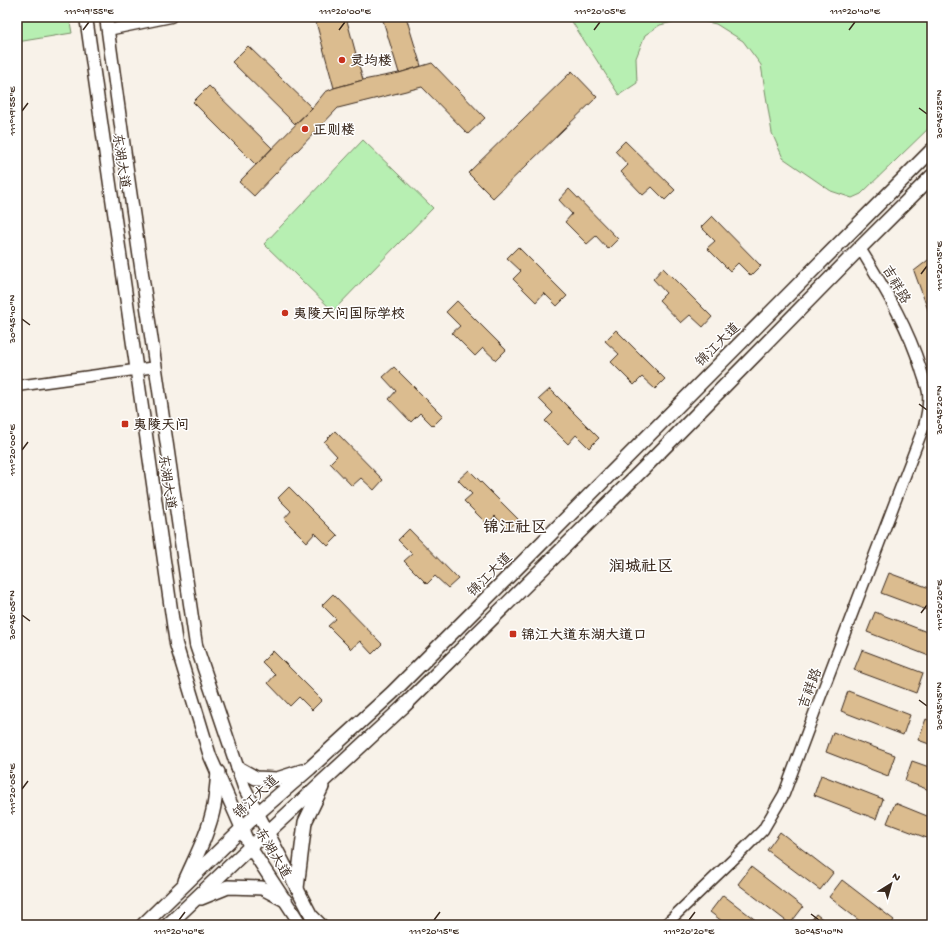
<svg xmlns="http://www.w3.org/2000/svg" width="949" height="942" font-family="'Gochi Hand','LXGW WenKai TC',sans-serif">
<rect width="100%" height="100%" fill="#f8f2e9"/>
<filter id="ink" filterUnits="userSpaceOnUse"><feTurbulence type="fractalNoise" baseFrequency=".025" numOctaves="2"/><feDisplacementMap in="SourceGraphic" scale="8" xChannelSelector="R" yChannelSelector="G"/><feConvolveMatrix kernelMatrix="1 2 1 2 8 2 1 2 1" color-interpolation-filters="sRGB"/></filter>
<g filter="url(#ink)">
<g fill="#b7efb2" stroke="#798c68">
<path d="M17,17H69L72,33L17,42Z"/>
<path d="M569,17H932V125L861,194L852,198L831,191L783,158L772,133L761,65L743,41L716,24L689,18L660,25L645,35L636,58L637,83L619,95Z"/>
<path d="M363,140L433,208L333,311L264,244Z"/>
</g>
<g fill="#dbbc8f" stroke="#3b2a1e">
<path d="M325,17H346L363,80L334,88L316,22L326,19Z"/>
<path d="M382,17H406L421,66L399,73Z"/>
<path d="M248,46L312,108L295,124L232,62Z"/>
<path d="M432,63L485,118L468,134L422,87L338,108L254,196L239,182L312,108L325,92L334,88L363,80L399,73Z"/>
<path d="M572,71L597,97L493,198L468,173Z"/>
<path d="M209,86L272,148L256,165L193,102Z"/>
<path d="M625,141L675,190L665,200L652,187L643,195L621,172L628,165L615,151Z"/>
<path d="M569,189L618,239L608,249L596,236L587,244L565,222L572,214L559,200Z"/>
<path d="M712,216L761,266L751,276L738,263L730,271L707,248L715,241L701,227Z"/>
<path d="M518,247L567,296L557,306L544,293L536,302L513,279L521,271L507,258Z"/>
<path d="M932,257V321L914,271Z"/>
<path d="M663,268L712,317L703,327L690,315L681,323L659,300L666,293L653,279Z"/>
<path d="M457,301L506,350L496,360L483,348L475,356L452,333L460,326L446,312Z"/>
<path d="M616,330L665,379L655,389L642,377L634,385L611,362L619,354L605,341Z"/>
<path d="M394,367L443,416L433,426L420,413L411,422L389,399L396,391L383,377Z"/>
<path d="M550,389L599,438L589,448L576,435L568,444L545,421L553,413L539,399Z"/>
<path d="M335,431L383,480L374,490L361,478L352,486L330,463L337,456L324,442Z"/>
<path d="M469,470L518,519L508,529L495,516L487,524L464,501L472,494L458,480Z"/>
<path d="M289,487L338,536L328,546L315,533L307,542L284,519L291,511L278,498Z"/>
<path d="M409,529L458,579L448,588L435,576L427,584L404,561L412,554L398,540Z"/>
<path d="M889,573L932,589V612L881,593Z"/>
<path d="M333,594L382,644L372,654L360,641L351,649L328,626L336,619L322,605Z"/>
<path d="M875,612L932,634V648L929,656L867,632Z"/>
<path d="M862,650L923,673L916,693L854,670Z"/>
<path d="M273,651L322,700L312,710L299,697L290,706L268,683L275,675L262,662Z"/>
<path d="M848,691L910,715L903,735L841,711Z"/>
<path d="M926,719L932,722V745L918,740Z"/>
<path d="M833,732L895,755L888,776L826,752Z"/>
<path d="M912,761L932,768V791L905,781Z"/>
<path d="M821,775L883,799L876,819L814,795Z"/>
<path d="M895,803L932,818V840L887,823Z"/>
<path d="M780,832L833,873L820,890L767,850Z"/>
<path d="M751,867L803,907L790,924L738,884Z"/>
<path d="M842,880L894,920L891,925H865L829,897Z"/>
<path d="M723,895L762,925H727L710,912Z"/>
<path d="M816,914L830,925H808Z"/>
</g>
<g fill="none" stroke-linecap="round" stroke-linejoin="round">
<defs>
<g id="tertiary">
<path d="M108,30L171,17"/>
<path d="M17,386L156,367"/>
<path d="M665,925L741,852L763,830L784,794L815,711L924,426C927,415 929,404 928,393C927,385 923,377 921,369C907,324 884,288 860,248"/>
</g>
<g id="secondary">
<path d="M86,17L176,644L210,756L250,847L301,925"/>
<path d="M106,17L128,177L196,645L244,787L311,915L321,925"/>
</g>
<g id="primary">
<path d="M238,768L256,778L277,779L302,771"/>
<path d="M185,881C196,856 209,832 214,806C216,795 217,783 218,772"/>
<path d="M297,888L305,822L322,787"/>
<path d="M201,898L228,887L262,888L285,900"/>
<path d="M143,925L258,813L310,768L392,693L510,575L932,150"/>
<path d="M168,925L250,847L268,832L403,707L648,464L860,248L932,176"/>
</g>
</defs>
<use href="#tertiary" stroke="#3b2a1e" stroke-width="13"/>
<use href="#secondary" stroke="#3b2a1e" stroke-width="15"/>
<use href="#primary" stroke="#3b2a1e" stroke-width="16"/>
<use href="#tertiary" stroke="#fff" stroke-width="10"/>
<use href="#secondary" stroke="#fff" stroke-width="12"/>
<use href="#primary" stroke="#fff" stroke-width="13"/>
</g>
</g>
<path fill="none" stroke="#3b2a1e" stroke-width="1.5" d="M83,30L89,22M339,30L345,22M594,30L600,22M849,30L855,22M919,108L927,114M22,111L28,103M921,274L927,266M22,319L30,325M919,404L927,410M22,450L28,442M921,613L927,605M22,615L30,621M919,700L927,706M22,789L28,781M811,914L819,920M179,920L185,912M434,920L440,912M689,920L695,912"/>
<g fill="#c8321e" stroke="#fff" stroke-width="1.5">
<circle cx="342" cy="60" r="4"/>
<circle cx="305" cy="129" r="4"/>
<circle cx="285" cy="313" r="4"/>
<rect x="121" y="420" width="8" height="8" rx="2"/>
<rect x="509" y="630" width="8" height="8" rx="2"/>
</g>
<g text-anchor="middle" stroke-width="3" stroke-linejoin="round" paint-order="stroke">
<g font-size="14" font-weight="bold" fill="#3b2a1e" stroke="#fff" text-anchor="start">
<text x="350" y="65">灵均楼</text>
<text x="313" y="134">正则楼</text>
<text x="293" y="318">夷陵天问国际学校</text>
<text x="133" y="429">夷陵天问</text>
<text x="521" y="639">锦江大道东湖大道口</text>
</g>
<g font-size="14" fill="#3b2a1e" stroke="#fff">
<text transform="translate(122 161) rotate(82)" y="5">东湖大道</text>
<text transform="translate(897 284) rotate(60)" y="5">吉祥路</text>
<text transform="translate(717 344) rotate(-45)" y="5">锦江大道</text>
<text transform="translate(168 482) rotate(82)" y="5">东湖大道</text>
<text transform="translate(489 574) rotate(-45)" y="5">锦江大道</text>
<text transform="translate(809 688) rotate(-69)" y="5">吉祥路</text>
<text transform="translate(255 796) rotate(-43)" y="5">锦江大道</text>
<text transform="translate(274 853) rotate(59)" y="5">东湖大道</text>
</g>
<g font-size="16" font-weight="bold" fill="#3b2a1e" stroke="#fff">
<text x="515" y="532">锦江社区</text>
<text x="641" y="571">润城社区</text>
</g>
</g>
<rect width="949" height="942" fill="none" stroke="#fff" stroke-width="44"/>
<g transform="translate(891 884) rotate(37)" stroke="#ffffff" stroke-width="3" paint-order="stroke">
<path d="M0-3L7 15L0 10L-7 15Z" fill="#3b2a1e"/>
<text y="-6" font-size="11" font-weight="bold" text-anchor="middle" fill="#3b2a1e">N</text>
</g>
<rect x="22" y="22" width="905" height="898" fill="none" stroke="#3b2a1e" stroke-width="1.5"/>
<g font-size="10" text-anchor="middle" fill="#3b2a1e">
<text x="89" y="14">111°19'55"E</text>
<text x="345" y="14">111°20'00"E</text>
<text x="600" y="14">111°20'05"E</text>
<text x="855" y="14">111°20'10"E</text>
<text transform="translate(11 111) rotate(-90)" y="4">111°19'55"E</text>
<text transform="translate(938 114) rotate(-90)" y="4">30°45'25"N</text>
<text transform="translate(938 266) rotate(-90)" y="4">111°20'15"E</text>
<text transform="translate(11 319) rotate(-90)" y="4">30°45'10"N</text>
<text transform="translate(938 410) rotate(-90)" y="4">30°45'20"N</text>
<text transform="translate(11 450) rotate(-90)" y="4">111°20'00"E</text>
<text transform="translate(938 605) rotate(-90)" y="4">111°20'20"E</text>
<text transform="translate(11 615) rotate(-90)" y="4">30°45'05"N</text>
<text transform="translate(938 706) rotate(-90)" y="4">30°45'15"N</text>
<text transform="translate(11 789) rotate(-90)" y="4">111°20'05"E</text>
<text x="179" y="934">111°20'10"E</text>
<text x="434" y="934">111°20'15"E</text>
<text x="689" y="934">111°20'20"E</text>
<text x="819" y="934">30°45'10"N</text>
</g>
</svg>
